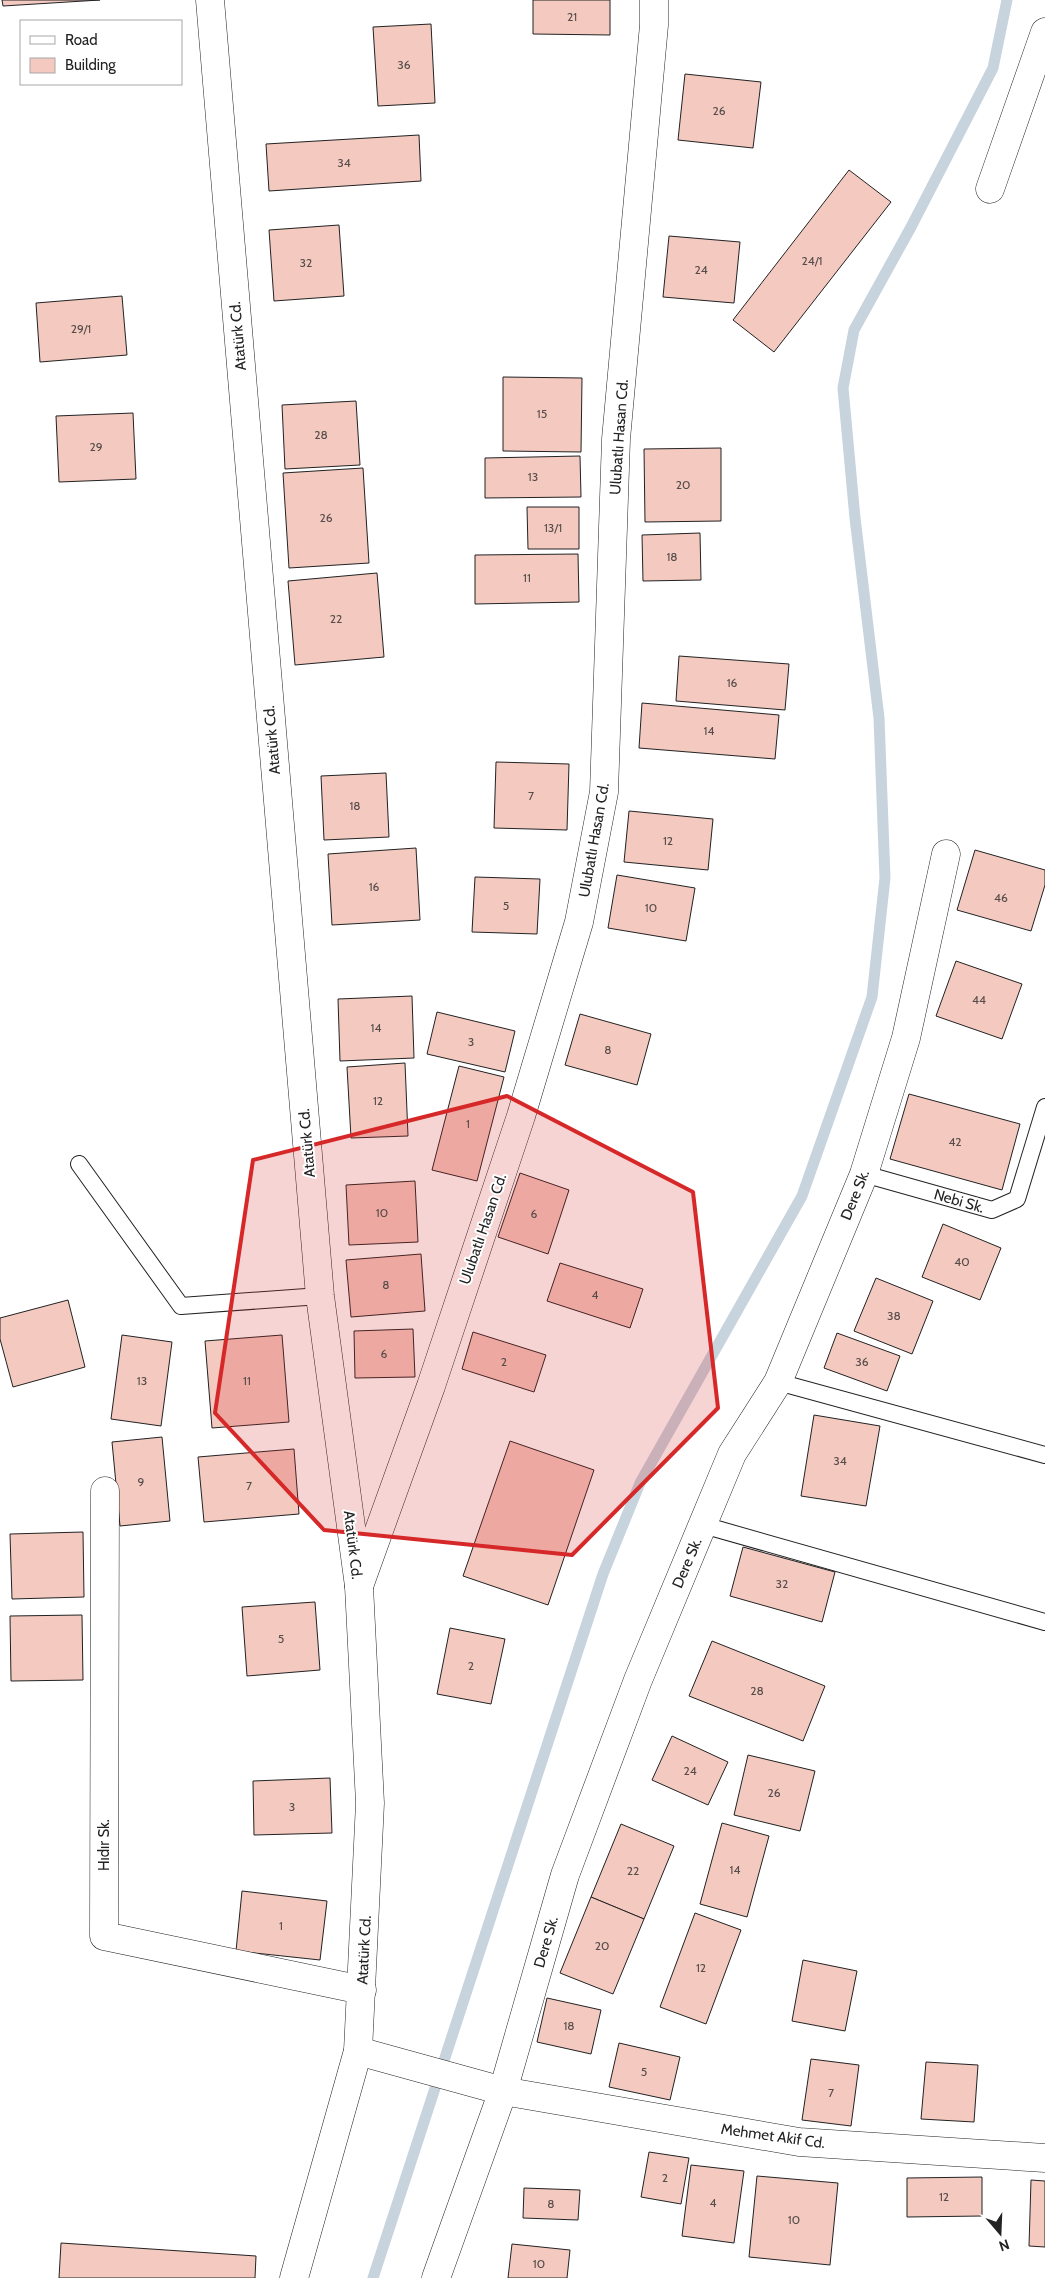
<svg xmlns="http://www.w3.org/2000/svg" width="1045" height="2278" font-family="Cabin,sans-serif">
<rect width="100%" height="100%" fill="#fff"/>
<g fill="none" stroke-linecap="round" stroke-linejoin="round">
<path stroke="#c7d3dd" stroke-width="11" d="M373,2278L603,1574L640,1483L802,1196L872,997L885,878L879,718L855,518L843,388L854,330L911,227L993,68L1007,0"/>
</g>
<g fill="#f3c9c0" stroke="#222">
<path d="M2,0H100L3,6Z"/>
<path d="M533,0H610V35L533,34Z"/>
<path d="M431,24L435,103L378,106L373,27Z"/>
<path d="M685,74L761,82L753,148L678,140Z"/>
<path d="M419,135L421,181L269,191L266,144Z"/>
<path d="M849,170L891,202L774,352L733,320Z"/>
<path d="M339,225L344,296L274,301L269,230Z"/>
<path d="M669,236L740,242L734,303L663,297Z"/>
<path d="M122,296L127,355L40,362L36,303Z"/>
<path d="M503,377L582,378L581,452L503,451Z"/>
<path d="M356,401L360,465L285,469L282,405Z"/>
<path d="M133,413L136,479L59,482L56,416Z"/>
<path d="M721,448V521L645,522L644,449Z"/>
<path d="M580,456L581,497L485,498V458Z"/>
<path d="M363,468L369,563L289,568L283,473Z"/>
<path d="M527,507H579V549H528Z"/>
<path d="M700,533L701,580L643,581L642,535Z"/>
<path d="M578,554L579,602L475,604V555Z"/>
<path d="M377,573L384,657L295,665L288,581Z"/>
<path d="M679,656L789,664L785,710L676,701Z"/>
<path d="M642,703L779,715L775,759L639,748Z"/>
<path d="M496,762L569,764L567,830L494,828Z"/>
<path d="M386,773L389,837L324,840L321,776Z"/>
<path d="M629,811L713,819L708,870L624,862Z"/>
<path d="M416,848L420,920L332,925L328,854Z"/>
<path d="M975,850L1045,870V885L1031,931L957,910Z"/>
<path d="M617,875L695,888L686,941L608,928Z"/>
<path d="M475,877L540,879L537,934L472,932Z"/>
<path d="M956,961L1022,984L1002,1039L936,1016Z"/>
<path d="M412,996L414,1058L340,1061L338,999Z"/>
<path d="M437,1012L515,1031L505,1072L427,1054Z"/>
<path d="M580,1014L651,1034L637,1085L565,1065Z"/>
<path d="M405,1063L408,1136L351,1138L347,1067Z"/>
<path d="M459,1066L504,1077L477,1181L432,1170Z"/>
<path d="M909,1094L1020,1124L1002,1190L890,1159Z"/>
<path d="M520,1173L569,1190L548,1254L498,1237Z"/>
<path d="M415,1181L418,1242L349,1245L346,1185Z"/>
<path d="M943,1224L1001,1248L980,1300L922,1277Z"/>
<path d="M421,1254L425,1311L351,1317L346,1260Z"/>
<path d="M560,1263L643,1289L630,1328L547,1301Z"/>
<path d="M876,1278L933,1301L912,1354L854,1331Z"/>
<path d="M68,1300L85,1367L13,1387L0,1339V1318Z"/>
<path d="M413,1329L415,1377L355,1378L354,1331Z"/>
<path d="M473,1332L546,1355L534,1392L462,1369Z"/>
<path d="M837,1333L900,1356L887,1391L824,1368Z"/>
<path d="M122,1335L172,1342L161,1426L111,1419Z"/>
<path d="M282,1335L289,1422L212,1428L205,1341Z"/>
<path d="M814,1415L880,1426L866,1506L801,1496Z"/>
<path d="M162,1437L170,1521L120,1526L112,1442Z"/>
<path d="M510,1441L594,1470L548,1605L463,1576Z"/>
<path d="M294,1449L299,1514L204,1522L198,1457Z"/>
<path d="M83,1532L84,1597L12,1599L10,1534Z"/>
<path d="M743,1547L835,1572L822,1622L730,1596Z"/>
<path d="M315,1602L320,1670L247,1676L242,1607Z"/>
<path d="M82,1615L83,1680L11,1681L10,1616Z"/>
<path d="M450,1628L505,1639L491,1704L437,1694Z"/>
<path d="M712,1641L825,1686L803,1741L689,1696Z"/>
<path d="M672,1736L728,1762L708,1805L652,1780Z"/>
<path d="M748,1755L815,1771L800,1831L734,1815Z"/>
<path d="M330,1778L332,1833L254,1835L253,1781Z"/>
<path d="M722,1823L769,1836L747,1917L700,1904Z"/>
<path d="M621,1824L674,1846L644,1919L591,1897Z"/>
<path d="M242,1891L327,1901L320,1960L236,1951Z"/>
<path d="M591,1897L644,1919L613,1994L560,1973Z"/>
<path d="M695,1913L741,1930L706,2024L660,2007Z"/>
<path d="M803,1960L857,1971L845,2031L792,2021Z"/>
<path d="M547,1998L601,2010L591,2054L537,2042Z"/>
<path d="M619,2043L680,2057L670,2100L609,2087Z"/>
<path d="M811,2059L859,2065L851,2126L802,2120Z"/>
<path d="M926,2062L978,2065L974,2122L921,2119Z"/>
<path d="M649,2152L689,2158L681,2204L641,2197Z"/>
<path d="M691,2165L744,2171L734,2243L682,2236Z"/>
<path d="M757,2176L838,2183L830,2265L749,2257Z"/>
<path d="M982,2177V2216L907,2217V2178Z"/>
<path d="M1031,2180L1045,2181V2247L1029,2246Z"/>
<path d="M524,2188L580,2190L578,2220L523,2218Z"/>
<path d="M61,2243L256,2256L255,2278H59Z"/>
<path d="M512,2244L570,2250L567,2278H508Z"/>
</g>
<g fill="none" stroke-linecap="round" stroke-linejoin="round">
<defs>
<g id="service">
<path d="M79,1164L181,1306L320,1296"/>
<path d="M864,1174L992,1210L1017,1199L1045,1107"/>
<path d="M778,1382L1045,1455"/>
<path d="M703,1525L1045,1622"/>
</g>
<g id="minor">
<path d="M990,189L1045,32"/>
<path d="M105,1491L104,1936L362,1990"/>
<path d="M359,1586L431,1386L521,1116L579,922L604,792L616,439L654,25V0"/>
<path d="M358,2051L503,2091"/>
<path d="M436,2278L503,2091L565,1875L638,1680L732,1454L778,1382L864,1174L906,1038L946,854"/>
</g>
<g id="tertiary">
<path d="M210,0L320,1296L359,1586L370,1803L358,2051L294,2278"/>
<path d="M503,2091L799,2142L1045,2158"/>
</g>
</defs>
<use href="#service" stroke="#222" stroke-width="18"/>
<use href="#minor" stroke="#222" stroke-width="29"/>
<use href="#tertiary" stroke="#222" stroke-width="29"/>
<use href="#service" stroke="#fff" stroke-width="16"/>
<use href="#minor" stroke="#fff" stroke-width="28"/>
<use href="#tertiary" stroke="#fff" stroke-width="28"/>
</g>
<path fill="#d62828" fill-opacity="0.2" stroke="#d62828" stroke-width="4" stroke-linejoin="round" d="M507,1096L693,1192L718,1408L572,1555L324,1530L215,1413L253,1160Z"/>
<g text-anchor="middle" stroke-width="4" stroke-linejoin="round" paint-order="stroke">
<g font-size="12" fill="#564c4a">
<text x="572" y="21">21</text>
<text x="404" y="69">36</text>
<text x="719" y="115">26</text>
<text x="344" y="167">34</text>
<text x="812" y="265">24/1</text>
<text x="306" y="267">32</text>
<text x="701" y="274">24</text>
<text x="81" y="333">29/1</text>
<text x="542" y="418">15</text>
<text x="321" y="439">28</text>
<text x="96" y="451">29</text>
<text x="533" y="481">13</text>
<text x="683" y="489">20</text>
<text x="326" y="522">26</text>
<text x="553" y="532">13/1</text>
<text x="672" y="561">18</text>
<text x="527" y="582">11</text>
<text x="336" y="623">22</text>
<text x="732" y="687">16</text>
<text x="709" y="735">14</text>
<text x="531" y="800">7</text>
<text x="355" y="810">18</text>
<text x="668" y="845">12</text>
<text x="374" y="891">16</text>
<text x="1001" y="902">46</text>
<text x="506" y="910">5</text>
<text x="651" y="912">10</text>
<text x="979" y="1004">44</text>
<text x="376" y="1032">14</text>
<text x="471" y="1046">3</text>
<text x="608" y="1054">8</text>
<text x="378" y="1105">12</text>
<text x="468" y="1128">1</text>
<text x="955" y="1146">42</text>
<text x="382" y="1217">10</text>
<text x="534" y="1218">6</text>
<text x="962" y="1266">40</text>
<text x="386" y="1289">8</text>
<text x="595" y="1299">4</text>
<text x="894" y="1320">38</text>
<text x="384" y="1358">6</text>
<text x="504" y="1366">2</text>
<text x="862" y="1366">36</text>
<text x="142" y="1385">13</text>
<text x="247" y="1385">11</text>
<text x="840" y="1465">34</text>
<text x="141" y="1486">9</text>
<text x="249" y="1490">7</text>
<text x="782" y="1588">32</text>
<text x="281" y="1643">5</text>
<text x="471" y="1670">2</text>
<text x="757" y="1695">28</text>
<text x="690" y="1775">24</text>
<text x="774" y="1797">26</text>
<text x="292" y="1811">3</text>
<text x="735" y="1874">14</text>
<text x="633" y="1875">22</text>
<text x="281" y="1930">1</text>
<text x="602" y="1950">20</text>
<text x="701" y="1972">12</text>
<text x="569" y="2030">18</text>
<text x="644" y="2076">5</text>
<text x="831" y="2097">7</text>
<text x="665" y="2182">2</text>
<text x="944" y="2201">12</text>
<text x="713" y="2207">4</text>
<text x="551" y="2208">8</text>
<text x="794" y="2224">10</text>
<text x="539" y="2268">10</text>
</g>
<g font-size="15" fill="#222" stroke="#fff">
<text transform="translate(238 336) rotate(-95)" y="5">Atatürk Cd.</text>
<text transform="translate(619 437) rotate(-86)" y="5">Ulubatlı Hasan Cd.</text>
<text transform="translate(272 740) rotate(-95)" y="5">Atatürk Cd.</text>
<text transform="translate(594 840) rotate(-80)" y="5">Ulubatlı Hasan Cd.</text>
<text transform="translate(307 1143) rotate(-95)" y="5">Atatürk Cd.</text>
<text transform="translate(855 1195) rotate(-68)" y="5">Dere Sk.</text>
<text transform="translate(959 1201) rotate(16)" y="5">Nebi Sk.</text>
<text transform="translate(483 1229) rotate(-71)" y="5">Ulubatlı Hasan Cd.</text>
<text transform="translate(353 1545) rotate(83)" y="5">Atatürk Cd.</text>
<text transform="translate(687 1563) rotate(-67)" y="5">Dere Sk.</text>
<text transform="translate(104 1845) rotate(-90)" y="5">Hıdır Sk.</text>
<text transform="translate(546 1942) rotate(-74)" y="5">Dere Sk.</text>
<text transform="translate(364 1950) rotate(-87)" y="5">Atatürk Cd.</text>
<text transform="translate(773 2136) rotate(8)" y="5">Mehmet Akif Cd.</text>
</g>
</g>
<rect x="20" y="20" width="162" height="65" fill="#ffffff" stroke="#a7a7a7"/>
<rect x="30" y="36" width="25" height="8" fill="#ffffff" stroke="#a7a7a7"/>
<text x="65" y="45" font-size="15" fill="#222222">Road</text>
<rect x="30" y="58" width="25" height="15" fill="#f3c9c0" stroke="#a7a7a7"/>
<text x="65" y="70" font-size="15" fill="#222222">Building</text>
<g transform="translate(1000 2233) rotate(161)" stroke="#ffffff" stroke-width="4" paint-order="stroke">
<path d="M0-4L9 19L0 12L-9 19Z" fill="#222222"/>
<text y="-8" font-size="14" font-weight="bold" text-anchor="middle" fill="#222222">N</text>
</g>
</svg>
